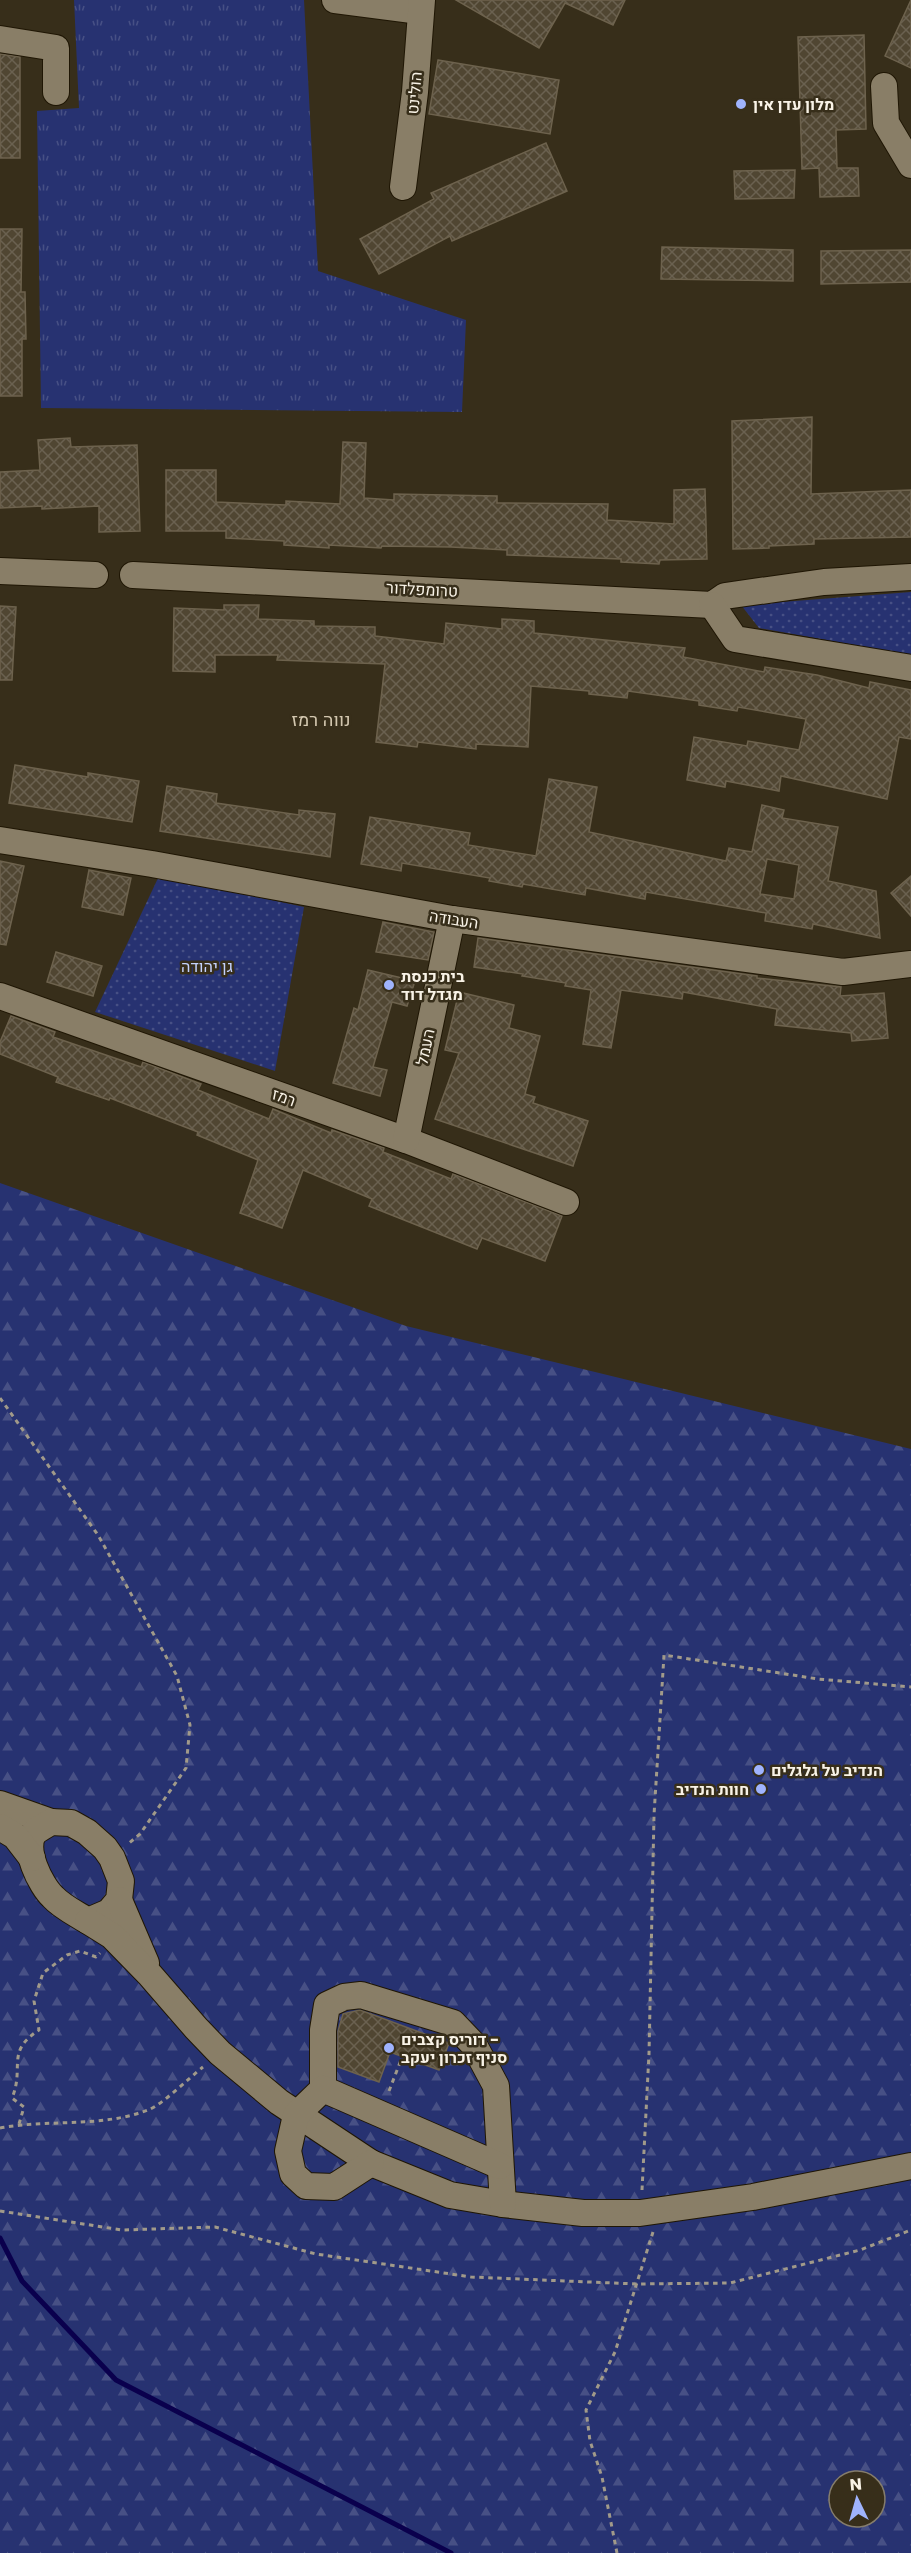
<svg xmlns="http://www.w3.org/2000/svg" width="911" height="2553" font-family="Poppins,Heebo,sans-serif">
<defs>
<pattern id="grass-tufts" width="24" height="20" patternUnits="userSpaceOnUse" patternTransform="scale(1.5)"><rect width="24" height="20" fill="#273271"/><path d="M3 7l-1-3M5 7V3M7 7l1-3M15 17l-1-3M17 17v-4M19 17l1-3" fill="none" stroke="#475085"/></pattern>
<pattern id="forest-firs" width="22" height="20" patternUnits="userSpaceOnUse" patternTransform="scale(1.5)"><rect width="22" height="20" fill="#273271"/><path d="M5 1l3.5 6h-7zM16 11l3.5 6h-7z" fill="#475085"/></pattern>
<pattern id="park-dots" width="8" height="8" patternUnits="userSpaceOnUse" patternTransform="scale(1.5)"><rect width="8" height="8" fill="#273271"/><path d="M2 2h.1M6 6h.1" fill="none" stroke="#475085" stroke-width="1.8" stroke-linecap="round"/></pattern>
<pattern id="building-cross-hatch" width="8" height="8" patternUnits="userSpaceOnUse" patternTransform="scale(1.5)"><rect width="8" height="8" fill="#504632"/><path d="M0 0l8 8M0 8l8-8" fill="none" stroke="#6a6150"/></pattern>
</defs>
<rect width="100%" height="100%" fill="#372e1a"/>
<path fill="url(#grass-tufts)" d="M74,0H304L318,271L466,320L462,412L41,408L37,111L79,108Z"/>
<path fill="url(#forest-firs)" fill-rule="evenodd" d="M0,1183L406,1326L911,1449V2553H0ZM839,2481H875V2517H839Z"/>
<g fill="url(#park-dots)">
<path d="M911,592V655L759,628L741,605Z"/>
<path d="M159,876L304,907L275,1071L95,1012Z"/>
</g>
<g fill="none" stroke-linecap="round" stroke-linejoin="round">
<path stroke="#0a004d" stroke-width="5" d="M0,2238L22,2281L116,2380L451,2553"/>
</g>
<g fill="url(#building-cross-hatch)" stroke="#6d624d" stroke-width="1.5" fill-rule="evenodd">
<path d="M456,0H625L613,25L565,3L539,48Z"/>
<path d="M911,0V68L885,56Z"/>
<path d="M864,35L866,129L836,130L837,168H858L859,196L820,197L819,168L802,169L798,37Z"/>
<path d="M0,54L20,57V158H0Z"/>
<path d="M438,60L559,80L550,134L429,114Z"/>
<path d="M546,143L567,191L452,241L450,236L379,274L360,239L434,199L431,193Z"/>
<path d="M795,170L794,198L735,199L734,171Z"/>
<path d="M0,229H22L21,292H25L26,339H22V396H0Z"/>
<path d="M662,247L793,250V281L661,279Z"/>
<path d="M911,250V282L821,284V251Z"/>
<path d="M812,417L811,494L911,490V537L814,539V544L769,546V548L733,549L732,421Z"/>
<path d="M70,438L71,447L137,445L140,531L99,532V506L42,509V506L0,508V472L40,470L38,440Z"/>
<path d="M343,442L366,443L364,498L394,500V494L497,496V503L608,504L607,520L674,524V490L705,489L707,559L660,560L659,564L621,562V559L507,555V550L451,547L382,546L381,548L329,545V548L284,545V541L226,538V531H166V470H216V502L286,505V501L340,504Z"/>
<path d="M224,605H259L258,619L314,621V626L375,627V636L444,644L446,623L502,629V619L534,621V633L685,648L683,657L764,672L765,667L817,675L869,688L870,682L911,690V739L899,737L887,799L781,776L779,791L726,781L725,787L687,780L694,737L747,746L748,741L799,750L806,719L738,707L737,711L699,705V701L628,691L627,698L589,694V691L531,686L528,747L476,744V749L418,742L417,747L376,742L385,664L277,660L278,655H215V672L173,671L174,608L224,610Z"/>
<path d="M0,606L16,607L12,680H0Z"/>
<path d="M15,765L88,777V773L139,781L132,822L9,803Z"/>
<path d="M549,779L597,787L589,832L726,861L729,848L752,852L762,805L784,810L782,818L838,827L828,881L876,891L880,938L813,924L812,929L765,921L766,913L646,892L645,899L586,888L585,895L523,884L522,887L489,881L490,878L402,863L401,871L361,864L370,817L470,833L468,845L536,856ZM767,859L799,865L794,899L760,894Z"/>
<path d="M167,786L217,794L216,803L299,815V810L335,814L330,857L160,831Z"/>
<path d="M0,861L24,866L6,945L0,944Z"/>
<path d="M89,870L131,878L123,915L82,907Z"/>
<path d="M911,876V916L891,893Z"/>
<path d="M383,922L434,932L428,960L376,952Z"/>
<path d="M478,938L757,976V978L841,987L840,996L884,993L888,1038L852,1041L851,1033L775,1025L777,1009L683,992L682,999L621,990L611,1048L583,1044L591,990L565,986L566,983L522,976L523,974L474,967Z"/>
<path d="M56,952L102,966L93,996L47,982Z"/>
<path d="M368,970L415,981L407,1006L392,1002L373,1067L387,1070L380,1096L333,1083L354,1008L358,1010Z"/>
<path d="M459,992L514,1005L509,1028L540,1036L525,1094L535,1097L533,1103L588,1121L573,1166L435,1119L459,1053L445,1050Z"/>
<path d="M11,1016L55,1032L53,1037L141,1067L143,1062L201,1084L198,1090L269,1119L273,1109L331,1133L332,1130L384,1148L383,1152L451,1179L453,1174L562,1216L545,1261L482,1238L477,1249L369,1206L372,1199L303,1170L282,1228L240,1213L258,1160L197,1135L198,1132L110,1098L109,1100L56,1082L58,1077L0,1054V1042Z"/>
<path d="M360,2010L449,2043L439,2070L390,2052L379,2082L338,2067V2031L343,2014Z"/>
</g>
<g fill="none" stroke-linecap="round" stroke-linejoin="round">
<defs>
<g id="minor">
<path d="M335,0L420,11"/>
<path d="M0,39L56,48V92"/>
<path d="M884,86L886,123L911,165"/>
<path d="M403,187L415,92L422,0"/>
<path d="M0,571L95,575"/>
<path d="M133,575L712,605L725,596L824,582L911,577"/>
<path d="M712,605L735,639L911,668"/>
<path d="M0,840L152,864L452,919L843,972L911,964"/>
<path d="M0,996L406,1140L566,1202"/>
<path d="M406,1140L452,919"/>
<path d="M0,1804L51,1822"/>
<path d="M51,1822L71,1823L87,1832L105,1848L112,1858L121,1881L119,1900L109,1912L88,1921C77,1914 62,1907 53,1897C41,1886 21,1847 35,1832C40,1828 46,1825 51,1822Z"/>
<path d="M0,1827L15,1836L32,1858"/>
<path d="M119,1900L146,1963"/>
<path d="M88,1921L112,1936L150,1975L196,2028L220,2053L279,2102L371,2163L450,2195L503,2204L583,2213H640L753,2197L911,2166"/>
<path d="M323,2089V2030L327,2005L344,1997L361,1995L453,2023L474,2045L496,2086L503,2204"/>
<path d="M371,2163L334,2187L306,2186L293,2174L288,2151L296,2115L323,2089L500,2166"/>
</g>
</defs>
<use href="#minor" stroke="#1f1604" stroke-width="28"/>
<g stroke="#a19a8a" stroke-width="3" stroke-dasharray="4.5 4.5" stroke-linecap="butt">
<path d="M0,1398L98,1535L177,1676L190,1725L186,1768L140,1834L128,1844"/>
<path d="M389,2091L401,2060"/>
<path d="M19,2124L24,2107L12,2098C25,2067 5,2052 39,2030L34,2001L43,1973L67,1955L80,1951L96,1957L100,1953"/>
<path d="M0,2128C49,2119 101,2128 148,2110C162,2105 190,2077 203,2067"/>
<path d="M642,2190L649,2054L654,1815L664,1655L818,1679L911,1687"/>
<path d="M0,2211L122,2230L215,2227L316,2254L471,2277L637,2284L730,2283L860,2250L911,2230"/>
<path d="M617,2553L602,2477L590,2441L586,2410L615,2352L653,2232"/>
</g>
<use href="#minor" stroke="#897e67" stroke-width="26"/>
</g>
<g fill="#9fb3fd" stroke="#372e1a" stroke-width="2">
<circle cx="741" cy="104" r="6"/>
<circle cx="389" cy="985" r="6"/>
<circle cx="759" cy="1770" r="6"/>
<circle cx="761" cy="1789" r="6"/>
<circle cx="389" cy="2048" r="6"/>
</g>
<g text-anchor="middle" stroke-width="5" stroke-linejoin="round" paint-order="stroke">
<g font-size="16" fill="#f9f3e7" stroke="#372e1a">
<text transform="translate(414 93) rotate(-85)" y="6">הולינט</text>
<text transform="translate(422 589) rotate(3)" y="6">טרומפלדור</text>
<text transform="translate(454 919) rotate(9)" y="6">העבודה</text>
<text transform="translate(425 1047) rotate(-78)" y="6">העמל</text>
<text transform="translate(284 1097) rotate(20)" y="6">רמז</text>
</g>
<g font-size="16" font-weight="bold" fill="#f9f3e7" stroke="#372e1a" text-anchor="start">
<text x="753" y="110">מלון עדן אין</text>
<text x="401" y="982">בית כנסת<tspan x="401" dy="18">מגדל דוד</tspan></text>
<text x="771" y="1776">הנדיב על גלגלים</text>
<text x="749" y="1795" text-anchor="end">חוות הנדיב</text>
<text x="401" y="2045">דוריס קצבים -<tspan x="401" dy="18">סניף זכרון יעקב</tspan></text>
</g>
<g font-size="16" fill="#c4d2fe" stroke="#372e1a">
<text x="207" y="972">גן יהודה</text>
</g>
<g font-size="18" fill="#d3c7af" stroke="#372e1a">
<text x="321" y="726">נווה רמז</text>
</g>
</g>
<g transform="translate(857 2499) rotate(355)"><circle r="28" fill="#372e1a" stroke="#857d6c" stroke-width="1.5"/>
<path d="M0-4.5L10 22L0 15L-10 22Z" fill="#9fb3fd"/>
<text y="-9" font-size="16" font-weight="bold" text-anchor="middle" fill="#f9f3e7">N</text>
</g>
</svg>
